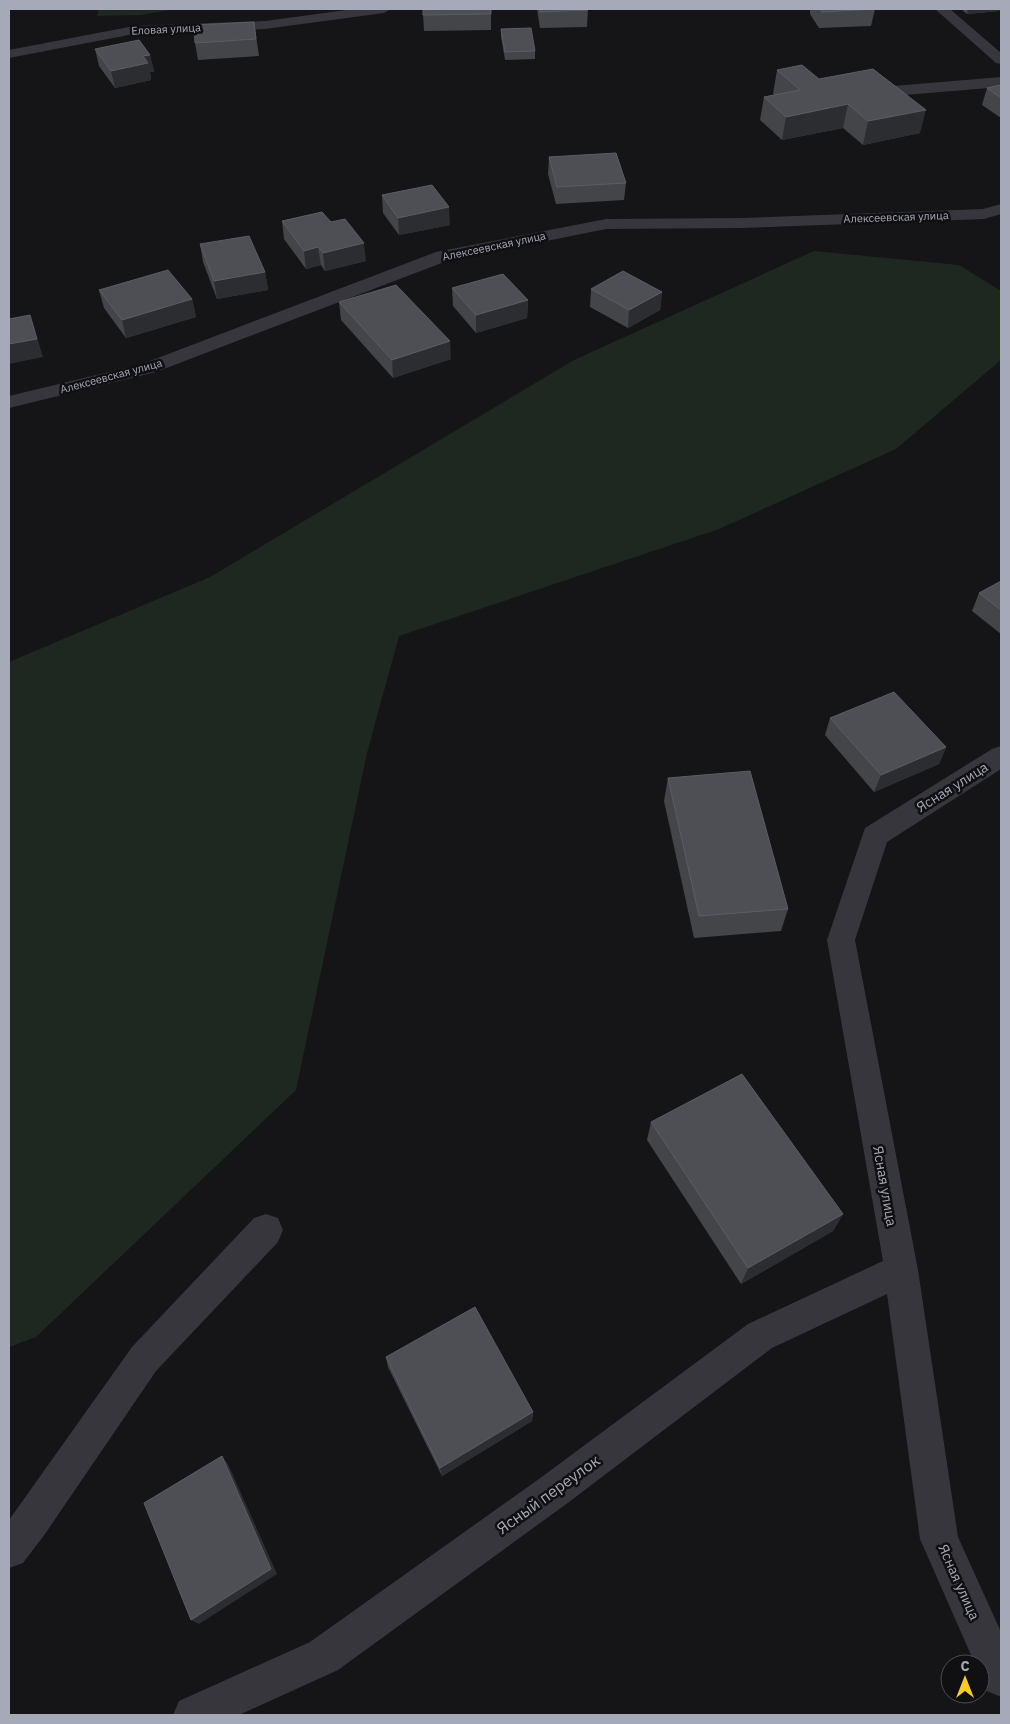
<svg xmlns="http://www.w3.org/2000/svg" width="1010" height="1724" font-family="'IBM Plex Sans',sans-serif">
<rect width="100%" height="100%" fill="#151517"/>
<g fill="#1f2721">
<path d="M99,9H175L141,15L97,16Z"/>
<path d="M814,251L959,265L1001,291V360L896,449L719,529L399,636L367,753L296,1090L36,1337L9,1347V662L210,577L574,360Z"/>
</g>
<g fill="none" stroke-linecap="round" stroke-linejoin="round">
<g fill="#36363c" fill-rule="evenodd">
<path d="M354,9H391L384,13L265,29L134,34L9,58V50L134,26L265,21Z"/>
<path d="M935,9H950L1001,53V64L996,63Z"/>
<path d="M1001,77V87L893,96L885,91L893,86Z"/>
<path d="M1001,204V214L984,219L742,228L606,229L447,261L156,372L9,408V396L142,364L436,252L606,219L742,218L983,209Z"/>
<path d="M1001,746V769L887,842L855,940L918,1270L958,1537L1001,1632V1697L987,1691L980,1676V1664H975L920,1539L887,1294L772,1348L569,1502L338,1670L239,1715H173L179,1701L310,1642L543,1476L748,1324L883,1261L827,940L865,828L992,749Z"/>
<path d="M266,1214L278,1218L283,1230L278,1242L156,1371L45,1534L23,1563L9,1568V1520L132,1347L254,1218Z"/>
</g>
</g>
<g fill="#434549">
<path d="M491,9V30L424,31L423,15Z"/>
<path d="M537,9H588L587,27L540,28Z"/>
<path d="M810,9H875L871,26L819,28L810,14Z"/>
<path d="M961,9H1000L999,11L967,14Z"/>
<path d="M254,22L259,56L198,60L195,43Z"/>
<path d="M501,29L535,51V59L505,60L501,37Z"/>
<path d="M95,49L150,55L154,72H150L151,80L115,88L99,66Z"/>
<path d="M777,70L819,79L920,133L863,145L843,128L782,140L760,120L764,97L774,95L773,94Z"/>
<path d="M1001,85V118L982,105L987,88Z"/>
<path d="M549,157L626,183L624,200L556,204L548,174Z"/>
<path d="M382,195L450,225L399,235L383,213Z"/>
<path d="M282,221L331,222L366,261L325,271L321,265L306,269L284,239Z"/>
<path d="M200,244L265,272L268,290L217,299L203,262Z"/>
<path d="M452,288L528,300L527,318L476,333L453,306Z"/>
<path d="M591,289L662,292L660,310L628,328L590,307Z"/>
<path d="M99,290L192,299L196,317L126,338L104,308Z"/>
<path d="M339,302L451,359L393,378L341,320Z"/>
<path d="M1001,581V634L972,611L979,593Z"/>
<path d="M830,718L946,747L939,764L874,792L825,735Z"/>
<path d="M668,778L788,909L781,931L694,938L664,801Z"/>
<path d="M651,1122L843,1214L833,1231L741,1284L647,1140Z"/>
<path d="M386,1357L533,1412L532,1421L442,1476L388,1367Z"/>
</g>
<g fill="#2c2d30">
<path d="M968,9H1000L999,11L967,14Z"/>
<path d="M150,55L154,72H150L151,80L115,88L111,71L143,56Z"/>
<path d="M848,104L843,128L782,140L786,117Z"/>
<path d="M926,110L920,133L863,145L868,121Z"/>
<path d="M449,207L450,225L399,235L398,218Z"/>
<path d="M364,243L366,261L325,271L323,253Z"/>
<path d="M318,247L321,265L306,269L304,251Z"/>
<path d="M265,272L268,290L217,299L214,281Z"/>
<path d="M662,292L660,310L628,328L629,310Z"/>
<path d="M192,299L196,317L126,338L122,320Z"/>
<path d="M528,300L527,318L476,333V315Z"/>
<path d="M30,315L43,357L9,364V344Z"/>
<path d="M450,341L451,359L393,378L392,360Z"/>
<path d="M946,747L939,764L874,792L881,775Z"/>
<path d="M843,1214L833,1231L741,1284L748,1268Z"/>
<path d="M533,1412L532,1421L442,1476L440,1468Z"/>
<path d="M222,1456L228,1464L277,1574L199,1624L191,1620Z"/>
</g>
<g fill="#4e4f55" stroke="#5c5d64">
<path d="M423,9H491V14L423,15Z"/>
<path d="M540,9H588V10L540,12Z"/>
<path d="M820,9H875L822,12Z"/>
<path d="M254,22L256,39L195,43L194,25Z"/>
<path d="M531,28L535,51L505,52L501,29Z"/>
<path d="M139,40L150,55L143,56L148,63L111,71L95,49Z"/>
<path d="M802,65L819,79L873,69L926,110L868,121L848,104L786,117L764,97L800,90L777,70Z"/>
<path d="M1001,85V98L987,88Z"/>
<path d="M616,153L626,183L557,187L549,157Z"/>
<path d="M432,185L449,207L398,218L382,195Z"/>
<path d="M322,212L331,222L345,219L364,243L323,253L318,247L304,251L282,221Z"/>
<path d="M249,236L265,272L214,281L200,244Z"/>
<path d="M168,270L192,299L122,320L99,290Z"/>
<path d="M623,271L662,292L629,310L591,289Z"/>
<path d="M503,274L528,300L476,315L452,288Z"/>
<path d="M396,285L450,341L392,360L339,302Z"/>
<path d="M30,315L37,339L9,344V319Z"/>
<path d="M1001,581V610L979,593Z"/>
<path d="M894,692L946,747L881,775L830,718Z"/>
<path d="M750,771L788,909L699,916L668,778Z"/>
<path d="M742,1074L843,1214L748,1268L651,1122Z"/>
<path d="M475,1307L533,1412L440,1468L386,1357Z"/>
<path d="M222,1456L271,1569L191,1620L144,1503Z"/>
</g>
<g text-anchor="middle" stroke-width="5" stroke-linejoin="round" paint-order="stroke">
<g font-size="11" fill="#a6a9b7" stroke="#101012">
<text transform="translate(166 29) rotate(-3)" y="4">Еловая улица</text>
<text transform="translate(896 217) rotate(-2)" y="4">Алексеевская улица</text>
<text transform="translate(494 246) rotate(-12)" y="4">Алексеевская улица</text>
<text transform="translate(111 376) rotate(-15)" y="4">Алексеевская улица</text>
</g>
<g font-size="14" fill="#a6a9b7" stroke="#101012">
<text transform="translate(952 787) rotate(-32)" y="5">Ясная улица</text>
<text transform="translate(885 1186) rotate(80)" y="5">Ясная улица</text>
<text transform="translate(959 1582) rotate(66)" y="5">Ясная улица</text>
</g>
<g font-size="16" fill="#a6a9b7" stroke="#101012">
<text transform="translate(548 1494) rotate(-36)" y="6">Ясный переулок</text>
</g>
</g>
<rect width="1010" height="1724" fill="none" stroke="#a6a9b7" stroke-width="20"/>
<g transform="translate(965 1679)"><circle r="24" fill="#101012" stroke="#4c4d54"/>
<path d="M0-4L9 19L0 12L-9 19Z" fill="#f5ce2e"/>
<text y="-8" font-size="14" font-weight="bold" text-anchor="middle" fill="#a6a9b7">С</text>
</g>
</svg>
